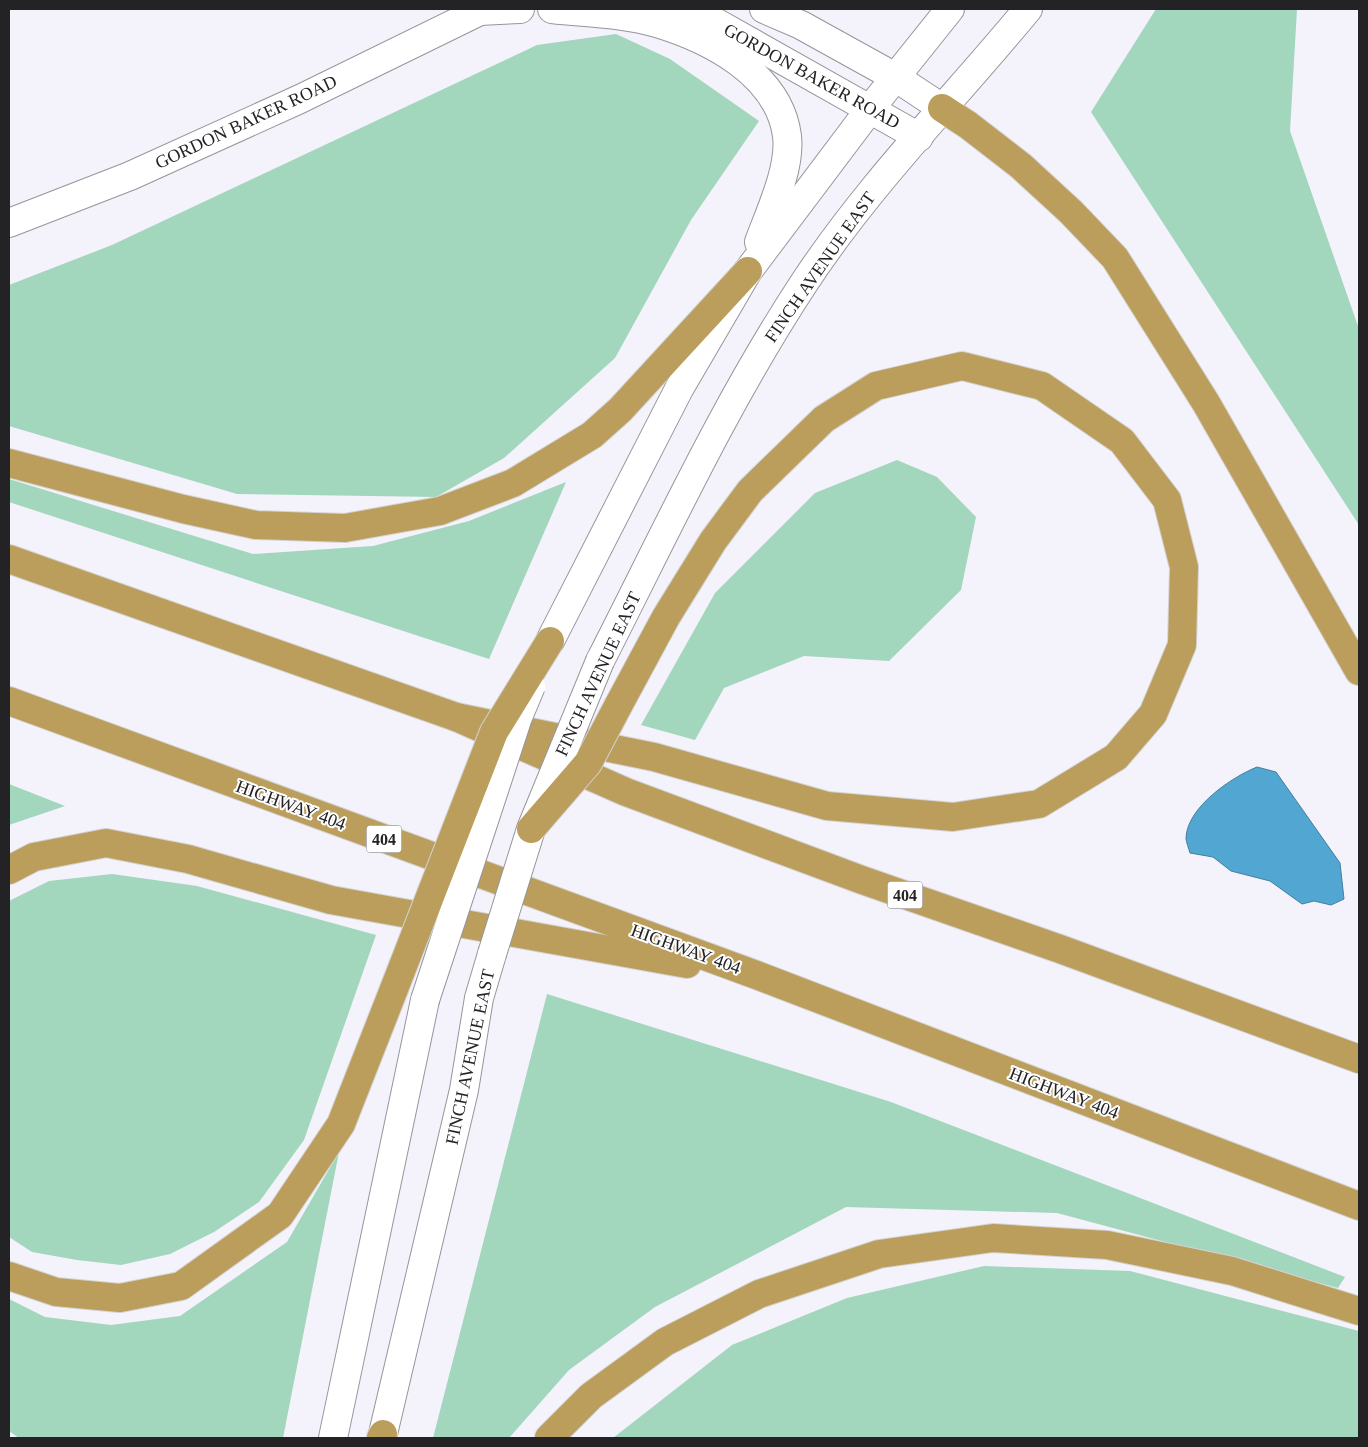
<svg xmlns="http://www.w3.org/2000/svg" width="1368" height="1447" font-family="'Times New Roman',serif">
<rect width="100%" height="100%" fill="#f4f2fa"/>
<g fill="#a2d6bd">
<path d="M1156,9H1297L1290,131L1359,329V525L1091,112Z"/>
<path d="M616,34L670,59L759,121L691,220L615,358L504,458L436,497L237,494L9,426V285L112,245L537,45Z"/>
<path d="M897,460L937,477L976,517L961,590L889,661L804,656L724,688L695,740L641,725L715,593L815,493Z"/>
<path d="M9,479L253,554L373,546L469,521L566,482L489,659L9,502Z"/>
<path d="M9,784L65,806L9,825Z"/>
<path d="M112,874L197,886L376,935L304,1140L259,1202L214,1232L170,1254L121,1265L77,1260L32,1252L9,1237V901L49,881Z"/>
<path d="M547,994L891,1102L1345,1277L1338,1288L1057,1213L846,1207L655,1307L569,1370L509,1438H433Z"/>
<path d="M339,1152L283,1438H19L9,1431V1299L45,1317L111,1325L180,1316L287,1242Z"/>
<path d="M984,1266L1130,1271L1359,1331V1438H613L732,1345L847,1298Z"/>
</g>
<path fill="#51a7d2" stroke="#437f9e" d="M1257,767L1276,772L1340,863L1344,899L1331,905L1314,901L1302,904L1270,881L1231,871L1213,857L1190,853C1189,849 1186,842 1186,838C1187,807 1232,777 1257,767Z"/>
<g fill="none" stroke-linecap="round" stroke-linejoin="round">
<defs>
<g id="tertiary">
<path d="M675,9L708,18L919,137"/>
<path d="M764,9L801,25L895,77"/>
<path d="M479,11L520,9"/>
<path d="M9,223L130,176L300,99L484,9"/>
</g>
<g id="secondary">
<path d="M552,9C586,13 623,13 657,23C710,39 779,74 787,136C791,168 770,212 759,242"/>
<path d="M895,77L942,108"/>
<path d="M550,641L679,389L748,271L870,109L950,9"/>
<path d="M600,661C665,534 725,403 804,283C869,184 953,100 1028,9"/>
<path d="M333,1438L425,1000"/>
<path d="M382,1438L464,1090L479,998L492,954"/>
</g>
<g id="motorway">
<path d="M942,108L968,125L1021,166L1071,212L1115,258L1206,403L1359,671"/>
<path d="M9,463L183,509L256,525L345,528L440,511L513,483L592,435L620,410L748,271"/>
<path d="M9,559L456,717L626,792L862,880L1060,949L1359,1059"/>
<path d="M9,701L759,976L1359,1206"/>
<path d="M456,717L654,757L827,806L953,817L1039,804L1116,757L1153,714L1182,645L1184,567L1167,500L1122,441L1042,386L962,366L876,386L824,419L750,491L713,541L666,617L618,706"/>
<path d="M9,870L34,857L106,843L188,859L331,900L687,964"/>
<path d="M9,1276L56,1292L120,1298L181,1286L280,1215L341,1124L394,989"/>
<path d="M381,1438L383,1434"/>
<path d="M549,1438L591,1396L665,1342L759,1294L879,1254L993,1238L1107,1245L1232,1271L1359,1311"/>
</g>
</defs>
<use href="#tertiary" stroke="#97959c" stroke-width="30"/>
<use href="#secondary" stroke="#97959c" stroke-width="30"/>
<use href="#motorway" stroke="#d3d3d3" stroke-width="30"/>
<use href="#tertiary" stroke="#fff" stroke-width="28"/>
<use href="#secondary" stroke="#fff" stroke-width="28"/>
<use href="#motorway" stroke="#bb9e5c" stroke-width="28"/>
<defs>
<g id="secondary-bridge">
<path d="M492,954L531,829L600,661"/>
<path d="M425,1000L518,717L531,686"/>
</g>
<g id="motorway-bridge">
<path d="M531,829L588,763L618,706"/>
<path d="M394,989L494,732L550,641"/>
</g>
</defs>
<use href="#secondary-bridge" stroke="#97959c" stroke-width="30" stroke-linecap="butt"/>
<use href="#motorway-bridge" stroke="#d3d3d3" stroke-width="30" stroke-linecap="butt"/>
<use href="#secondary-bridge" stroke="#fff" stroke-width="28"/>
<use href="#motorway-bridge" stroke="#bb9e5c" stroke-width="28"/>
</g>
<g text-anchor="middle" stroke-width="4" stroke-linejoin="round" paint-order="stroke">
<g fill="#fff" stroke="#656466" stroke-width="1">
<rect x="366.5" y="825.5" width="35" height="27" rx="4"/>
<rect x="887.5" y="881.5" width="35" height="27" rx="4"/>
</g>
<g font-size="16" font-weight="bold" fill="#232225">
<text x="384" y="845">404</text>
<text x="905" y="901">404</text>
</g>
<g font-size="18" fill="#232225" stroke="#fff">
<text transform="translate(812 76) rotate(29)" y="6">GORDON BAKER ROAD</text>
<text transform="translate(246 122) rotate(-25)" y="6">GORDON BAKER ROAD</text>
<text transform="translate(820 267) rotate(-55)" y="6">FINCH AVENUE EAST</text>
<text transform="translate(598 674) rotate(-65)" y="6">FINCH AVENUE EAST</text>
<text transform="translate(291 805) rotate(20)" y="6">HIGHWAY 404</text>
<text transform="translate(686 949) rotate(20)" y="6">HIGHWAY 404</text>
<text transform="translate(470 1057) rotate(-78)" y="6">FINCH AVENUE EAST</text>
<text transform="translate(1064 1093) rotate(21)" y="6">HIGHWAY 404</text>
</g>
</g>
<rect width="1368" height="1447" fill="none" stroke="#232225" stroke-width="20"/>
</svg>
